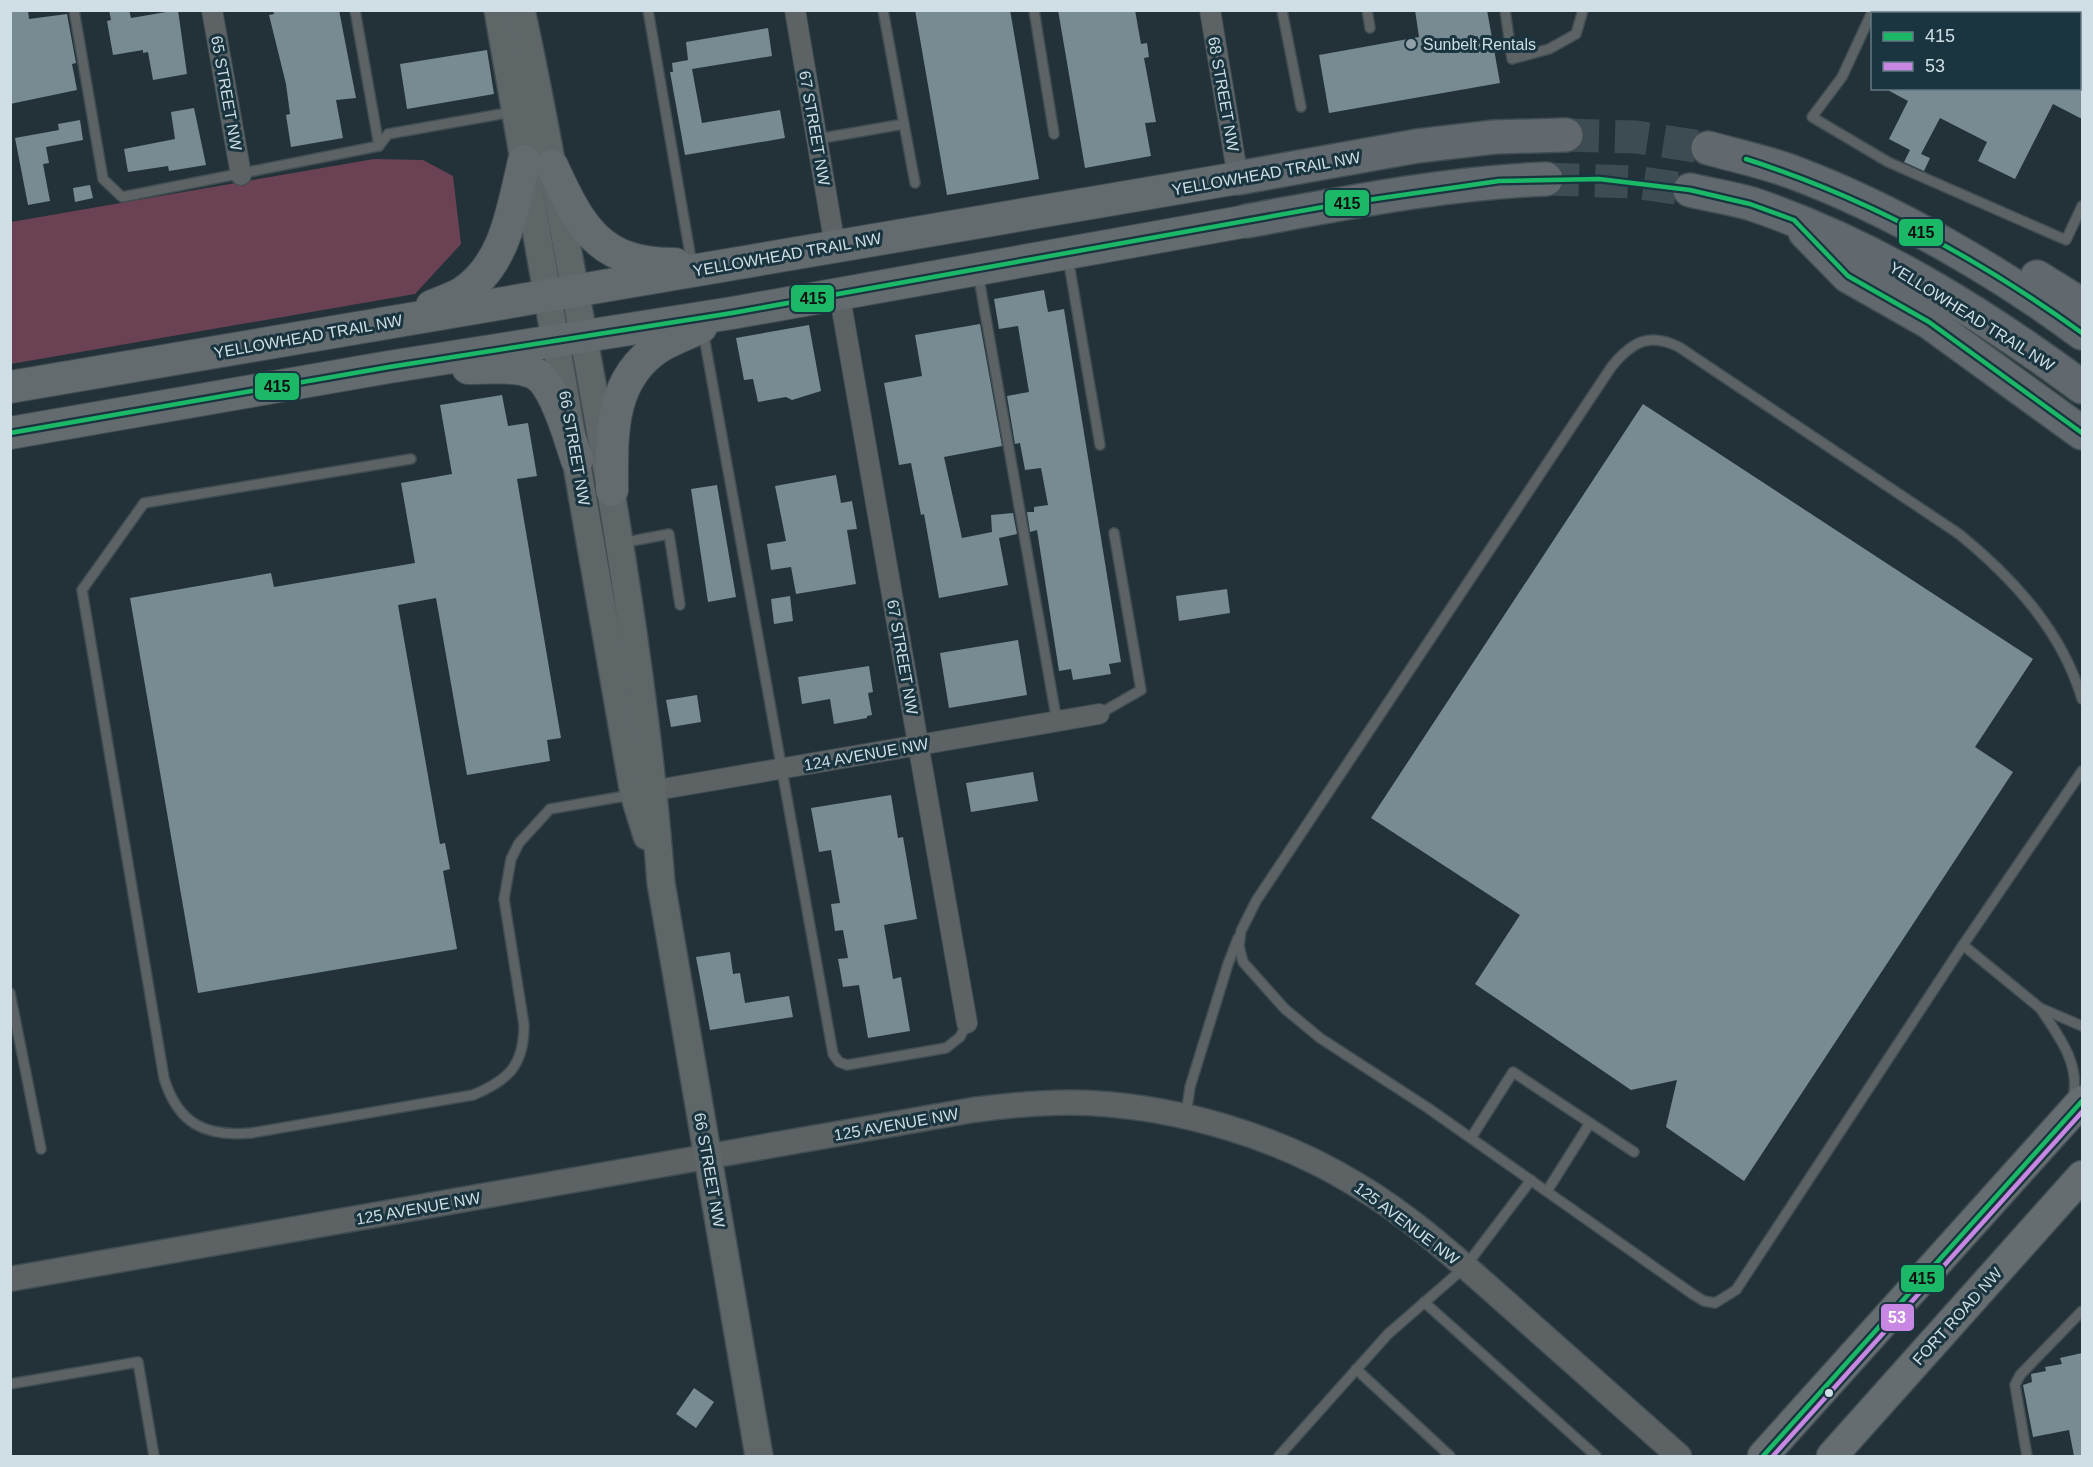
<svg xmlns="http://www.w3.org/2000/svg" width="2093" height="1467" font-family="Helvetica,sans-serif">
<rect width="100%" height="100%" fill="#223238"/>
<path fill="#6a4254" d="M374,159L423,160L453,176L461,244L415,294L11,364V222Z"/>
<g fill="#788b92">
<path d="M10,10H28L29,19L67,14L76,63L72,64L77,90L10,104Z"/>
<path d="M109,10H129L131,18L178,10L187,74L153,80L148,52L143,53V50L113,55L107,21L111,20Z"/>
<path d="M273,10H339L356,98L336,100L343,138L291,147L286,115L290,114L286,84L269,15L274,14Z"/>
<path d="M915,10H1010L1039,179L947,195Z"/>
<path d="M1058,10H1135L1141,44L1147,43L1149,57L1144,58L1156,122L1145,123L1151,156L1085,168Z"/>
<path d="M1415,10H1487L1500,83L1329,113L1319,55L1419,37Z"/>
<path d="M768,28L772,56L692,69L702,123L780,110L785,138L685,155L670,72H673L672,63L688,60L686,42Z"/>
<path d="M487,50L494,94L407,109L400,64Z"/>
<path d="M1884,88H2082V119L2053,104L2015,179L1978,161L1987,142L1940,118L1921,154L1930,158L1924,171L1904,162L1910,150L1889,139L1908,101Z"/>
<path d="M194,108L206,165L169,171L168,166L128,172L124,149L175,139L171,112Z"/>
<path d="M80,120L83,140L46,147L49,163L43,164L50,201L28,205L15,138L59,130L58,124Z"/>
<path d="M90,185L93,198L75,202L73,188Z"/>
<path d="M1044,290L1048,312L1064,309L1121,662L1109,664L1111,674L1073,680L1071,669L1059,671L1037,530L1030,532L1027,512H1034V507L1048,505L1041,468L1025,470L1020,443L1015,444L1007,396L1029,392L1018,326L999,329L994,299Z"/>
<path d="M980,324L1002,446L944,457L962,538L992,532L991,515L1013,513L1017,534L999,538L1008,585L939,598L924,514L921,515L911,463L899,465L884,383L922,376L915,335Z"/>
<path d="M809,325L821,391L792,400L786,397L758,402L753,379L744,380L736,338Z"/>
<path d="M502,395L508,426L528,423L537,476L517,479L561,738L547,740L550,761L467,775L436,598L398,605L440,844L445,843L450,869L443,871L457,949L198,993L130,598L271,573L274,587L415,563L401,483L452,474L440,405Z"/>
<path d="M1643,404L2033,659L1975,747L2013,772L1744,1181L1666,1127L1677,1080L1631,1090L1475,984L1520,915L1371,818Z"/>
<path d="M836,475L841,503L852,501L857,529L847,530L856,584L796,594L791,567L771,570L767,544L786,541L775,486Z"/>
<path d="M717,485L736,597L708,602L691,489Z"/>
<path d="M1227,589L1230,613L1179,621L1176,596Z"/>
<path d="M790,596L793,621L774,624L771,599Z"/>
<path d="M1018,640L1027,695L949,708L940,653Z"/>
<path d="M869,666L873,692L868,693L872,715L867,716V718L834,724L830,699L802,704L798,677Z"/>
<path d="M697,695L701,722L671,727L666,700Z"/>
<path d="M1033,772L1038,801L971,812L966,783Z"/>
<path d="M891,795L898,838L903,837L917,919L884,925L893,979L901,977L910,1031L868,1038L859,985L843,987L838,959L848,958L843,930L835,931L831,904L840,903L831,850L819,852L811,808Z"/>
<path d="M730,952L733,974L740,973L745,1003L789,996L793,1017L710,1030L696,957Z"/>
<path d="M2082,1353V1456H2074L2069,1430L2033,1437L2023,1385L2032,1382L2031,1374L2046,1371L2045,1367L2062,1364L2060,1358Z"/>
<path d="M694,1388L714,1402L696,1428L676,1414Z"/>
</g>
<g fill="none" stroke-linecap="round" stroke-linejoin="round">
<g stroke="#3c4c52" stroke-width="33" stroke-dasharray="33 16" stroke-linecap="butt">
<path d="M1566,135L1636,137L1708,148"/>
<path d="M1546,179L1634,182L1690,190"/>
</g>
<defs>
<g id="service">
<path d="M74,10L103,179L122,197L379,146L388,134L512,112"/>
<path d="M355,10L379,146"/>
<path d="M648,10L692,265"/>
<path d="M1034,10L1054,134"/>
<path d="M1282,10L1301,107"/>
<path d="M1367,10L1370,28"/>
<path d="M1505,10L1512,59L1549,49L1576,34L1583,10"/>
<path d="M1873,10L1842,77L1812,117L1888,162L2066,240L2082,206"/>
<path d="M904,124L915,183"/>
<path d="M817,139L904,124L883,10"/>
<path d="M1068,258L1100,445"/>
<path d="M978,273L1057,722"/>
<path d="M703,331L833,1054L839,1062L847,1065L946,1048L960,1037L967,1023"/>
<path d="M411,459L144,503L82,590L164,1078C178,1124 205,1137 251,1133L473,1095C509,1080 524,1065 524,1025L504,899L511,859L519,843L550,809L631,795"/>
<path d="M621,543L669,534L680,605"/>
<path d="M2082,699C2062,631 2013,578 1959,534L1679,347C1649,332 1632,342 1612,366L1256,901L1241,931L1239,946L1243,962L1285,1009L1320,1038L1428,1108L1694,1295L1704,1301L1715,1303L1736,1290L1963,945L2082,771"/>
<path d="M1099,714L1141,690L1114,533"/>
<path d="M1963,945L2040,1008L2082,1026"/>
<path d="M10,993L41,1149"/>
<path d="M2040,1008C2058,1035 2081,1064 2073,1098"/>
<path d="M1186,1115L1190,1087L1228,964L1238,938"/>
<path d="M1471,1138L1513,1072L1634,1152"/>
<path d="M1547,1191L1590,1123"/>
<path d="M1424,1302L1596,1456"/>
<path d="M1356,1369L1450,1456"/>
<path d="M10,1384L138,1362L154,1456"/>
<path d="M1279,1456L1388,1334L1465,1267L1531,1180"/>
<path d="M2027,1456L2015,1385L2020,1375L2082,1311"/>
</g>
<g id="minor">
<path d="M212,10L241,175"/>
<path d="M795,10L835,246"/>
<path d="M1210,10L1238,178"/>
<path d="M839,292L967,1023"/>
<path d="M639,793L1099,714"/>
</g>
<path id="tertiary" d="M10,1279L973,1110C1011,1105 1051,1101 1090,1103C1182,1108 1279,1137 1357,1185C1413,1218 1461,1263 1510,1306C1566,1356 1623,1406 1679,1456"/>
<g id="secondary">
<path d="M498,10L634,794L647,836"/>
<path d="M521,10C542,105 558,200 576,296C612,490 646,686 661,883L759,1456"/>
</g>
<g id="primary">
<path d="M1763,1456L2082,1101"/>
<path d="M1832,1456L2082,1176"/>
</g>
<g id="trunk">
<path d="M552,166C580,227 600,265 675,264"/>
<path d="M432,306C442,302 453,298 462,293C506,265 513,207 524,161"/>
<path d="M468,368C488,368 516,365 534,373C556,384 569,437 577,460"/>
<path d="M10,387L1238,178"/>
<path d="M10,433L389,367L732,313L1247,221"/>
<path d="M612,490C612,438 608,380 659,347C672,339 687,334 701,327"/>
</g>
<g id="motorway">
<path d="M1708,148C1737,156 1767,162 1795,173C1891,209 2000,272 2082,333"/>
<path d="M1238,178L1417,146L1494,137L1566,135"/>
<path d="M1690,190C1710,195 1732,198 1752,204C1871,244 1982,313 2082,387"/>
<path d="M1247,221C1346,203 1445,183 1546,179"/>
<path d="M1805,232L1848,276L1929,322L2082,433"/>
<path d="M2037,277L2082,305"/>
</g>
</defs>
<use href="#service" stroke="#404d52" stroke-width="12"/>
<use href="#minor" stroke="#404d52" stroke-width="22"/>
<use href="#tertiary" stroke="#404d52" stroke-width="27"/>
<use href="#secondary" stroke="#404d52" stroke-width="30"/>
<use href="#primary" stroke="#404d52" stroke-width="33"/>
<use href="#trunk" stroke="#404d52" stroke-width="34"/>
<use href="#motorway" stroke="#404d52" stroke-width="36"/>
<use href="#service" stroke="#5d6365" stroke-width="9"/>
<use href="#minor" stroke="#5d6365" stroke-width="20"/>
<use href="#tertiary" stroke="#5d6365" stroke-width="24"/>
<use href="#secondary" stroke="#5f6668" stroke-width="27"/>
<use href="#primary" stroke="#666d70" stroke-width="30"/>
<use href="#trunk" stroke="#646b6f" stroke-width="32"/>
<use href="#motorway" stroke="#61696e" stroke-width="33"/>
<defs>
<g id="bus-1">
<path d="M1746,159C1868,198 1978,258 2082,333"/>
<path d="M10,433L389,367L732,313L1340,204L1499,181L1599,179L1690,190L1750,204L1794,220L1848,276L1929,322L2082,433"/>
<path d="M1763,1456L2082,1101"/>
</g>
<path id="bus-2" d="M1773,1456L2082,1112"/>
</defs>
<use href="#bus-1" stroke="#1a3540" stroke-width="9"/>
<use href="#bus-2" stroke="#1a3540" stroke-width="9"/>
<use href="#bus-1" stroke="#1ab867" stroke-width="4.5"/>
<use href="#bus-2" stroke="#c787e3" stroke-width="4.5"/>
</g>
<circle fill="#93a2a8" stroke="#1a3540" stroke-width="2" cx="1411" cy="44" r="6"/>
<circle fill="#d0dfe5" stroke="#1a3540" stroke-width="2" cx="1829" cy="1393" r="5"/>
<g text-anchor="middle" stroke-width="6" stroke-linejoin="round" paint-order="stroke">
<g font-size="16" fill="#d0dfe5" stroke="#1a3540" text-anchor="start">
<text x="1423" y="50">Sunbelt Rentals</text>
</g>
<g font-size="16" fill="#d0dfe5" stroke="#1a3540">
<text transform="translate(227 93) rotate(80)" y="6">65 STREET NW</text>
<text transform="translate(1224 94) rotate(80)" y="6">68 STREET NW</text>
<text transform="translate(815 128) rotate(80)" y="6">67 STREET NW</text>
<text transform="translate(1266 173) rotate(-10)" y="6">YELLOWHEAD TRAIL NW</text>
<text transform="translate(787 254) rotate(-10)" y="6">YELLOWHEAD TRAIL NW</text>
<text transform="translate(1972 316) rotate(32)" y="6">YELLOWHEAD TRAIL NW</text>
<text transform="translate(308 336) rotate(-10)" y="6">YELLOWHEAD TRAIL NW</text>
<text transform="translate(575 448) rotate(80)" y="6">66 STREET NW</text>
<text transform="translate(903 657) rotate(80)" y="6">67 STREET NW</text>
<text transform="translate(866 754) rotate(-10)" y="6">124 AVENUE NW</text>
<text transform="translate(896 1124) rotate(-10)" y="6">125 AVENUE NW</text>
<text transform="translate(710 1170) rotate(80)" y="6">66 STREET NW</text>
<text transform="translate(418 1208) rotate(-10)" y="6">125 AVENUE NW</text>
<text transform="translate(1407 1223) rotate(37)" y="6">125 AVENUE NW</text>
<text transform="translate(1957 1316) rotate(-48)" y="6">FORT ROAD NW</text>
</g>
</g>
<g stroke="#1a3540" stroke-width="2">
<rect x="1324" y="189" width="46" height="28" rx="6" fill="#1ab867"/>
<rect x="1898" y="218" width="46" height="29" rx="6" fill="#1ab867"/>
<rect x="790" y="284" width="45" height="29" rx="6" fill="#1ab867"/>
<rect x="254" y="372" width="46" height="29" rx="6" fill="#1ab867"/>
<rect x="1900" y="1264" width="45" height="29" rx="6" fill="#1ab867"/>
<rect x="1880" y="1303" width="35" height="29" rx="6" fill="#c787e3"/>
</g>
<g font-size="16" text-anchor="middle" font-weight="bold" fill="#fff">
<text x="1897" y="1323">53</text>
</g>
<g font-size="16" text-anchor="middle" font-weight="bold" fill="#111">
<text x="1347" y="209">415</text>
<text x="1921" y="238">415</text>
<text x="813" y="304">415</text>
<text x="277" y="392">415</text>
<text x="1922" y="1284">415</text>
</g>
<rect width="2093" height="1467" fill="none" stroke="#d0dfe5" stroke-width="24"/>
<rect x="1871" y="12" width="210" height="78" fill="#1a3540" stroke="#637982" stroke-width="1.5"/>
<rect x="1883" y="32" width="30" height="9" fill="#1ab867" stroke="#637982" stroke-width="1.5"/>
<text x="1925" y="42" font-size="18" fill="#d0dfe5">415</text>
<rect x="1883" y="62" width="30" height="9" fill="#c787e3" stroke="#637982" stroke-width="1.5"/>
<text x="1925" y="72" font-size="18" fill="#d0dfe5">53</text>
</svg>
